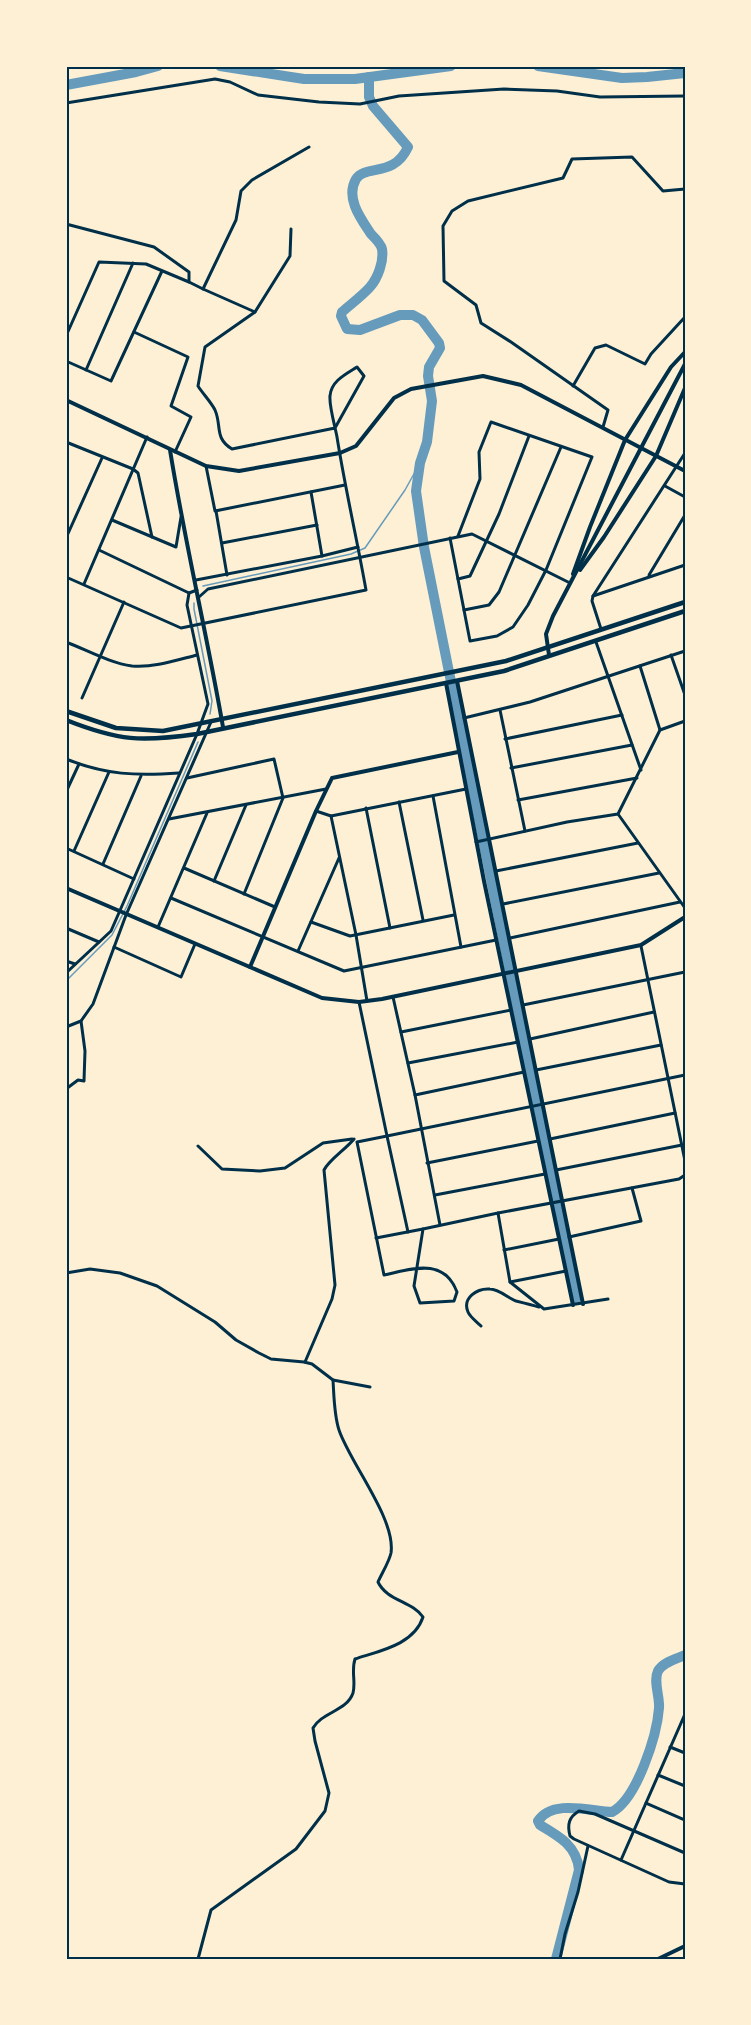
<svg xmlns="http://www.w3.org/2000/svg" width="751" height="2025" font-family="Mulish,sans-serif">
<rect width="100%" height="100%" fill="#fdf0d5"/>
<g fill="none" stroke-linecap="round" stroke-linejoin="round">
<g stroke="#669bbc" stroke-width="1.5">
<path d="M203,586L351,554L365,548L405,490L420,463"/>
<path d="M194,603V609L212,701L210,714"/>
<path d="M66,981L112,935L127,906L198,742"/>
</g>
<g stroke="#669bbc" stroke-width="10">
<path d="M220,66L304,79H355L451,66"/>
<path d="M538,66L622,78L647,77L685,73"/>
<path d="M369,77V97L373,106L408,147C394,178 366,164 356,179C345,198 361,219 371,234C375,238 381,244 382,249C384,261 378,278 370,287C362,296 351,304 342,312L341,316L347,329L360,330L400,315H413L422,320L439,343L440,348L429,367L428,376L432,401L427,442L420,463L416,491L424,547L448,667L576,1299"/>
<path d="M66,85L136,72L158,66"/>
<path d="M556,1959L579,1870C577,1846 559,1836 540,1825L538,1821C552,1799 590,1811 612,1812C637,1799 657,1735 659,1708C660,1697 653,1681 658,1671C663,1662 676,1659 685,1655"/>
</g>
<g stroke="#003049" stroke-width="3">
<path d="M66,103L215,79L230,82L258,95L319,102L360,104L399,96L504,89L557,91L600,97L685,96"/>
<path d="M66,224L154,247L189,272V282L203,289"/>
<path d="M255,312L203,289L236,220L241,191L252,180L309,147"/>
<path d="M134,332L188,357L171,406L191,417L175,452"/>
<path d="M66,336L99,262L146,264L189,282"/>
<path d="M66,361L111,381L162,271"/>
<path d="M86,370L133,263"/>
<path d="M573,386L595,348L606,345L645,364L651,354L685,317"/>
<path d="M603,427L608,410L511,342L481,323L476,305L444,281L443,226L452,211L468,201L563,178L572,159L632,157L663,191L685,189"/>
<path d="M66,442L133,469L138,473L152,537"/>
<path d="M206,466L215,511L345,485"/>
<path d="M665,486L685,497"/>
<path d="M311,492L322,556"/>
<path d="M216,511L227,575"/>
<path d="M112,520L176,547L181,517"/>
<path d="M66,538L102,458"/>
<path d="M450,538L470,641L497,636L513,627L528,605L546,570L592,457L491,422L479,452L480,479L458,536"/>
<path d="M222,543L317,525"/>
<path d="M99,550L189,593L197,590"/>
<path d="M649,575L685,515"/>
<path d="M66,577L181,628L366,590C357,539 345,488 337,437C335,426 329,406 330,396C331,381 346,374 357,367L364,376L335,428L232,449C214,438 222,426 215,410C211,402 203,394 198,386L205,347L255,312L290,256L291,229"/>
<path d="M458,579L470,576L499,514L529,436"/>
<path d="M196,580L322,556L358,547"/>
<path d="M84,584L147,437"/>
<path d="M593,596L685,565"/>
<path d="M199,597L208,589L472,534L570,583"/>
<path d="M464,610L489,605L499,592L561,447"/>
<path d="M601,629L592,601L593,596L685,453"/>
<path d="M66,642C87,650 110,663 132,666C153,668 177,660 197,655"/>
<path d="M596,642L641,770"/>
<path d="M671,655L685,695"/>
<path d="M640,666L660,730"/>
<path d="M82,698L124,602"/>
<path d="M500,710L525,831"/>
<path d="M464,718L530,702L685,651"/>
<path d="M505,739L622,715"/>
<path d="M66,759C106,775 136,776 179,773"/>
<path d="M511,768L632,745"/>
<path d="M187,778L274,759L283,798L244,894"/>
<path d="M66,792L79,764"/>
<path d="M433,796L461,947"/>
<path d="M518,800L637,778"/>
<path d="M399,802L423,920"/>
<path d="M366,808L390,928"/>
<path d="M316,811L331,816L356,935L367,1001"/>
<path d="M618,814L685,908"/>
<path d="M331,816L466,789"/>
<path d="M169,819L326,789"/>
<path d="M476,842L567,822L618,814L660,730L685,721"/>
<path d="M66,848L134,879"/>
<path d="M74,851L109,772"/>
<path d="M103,864L141,776"/>
<path d="M184,868L275,907"/>
<path d="M496,871L638,843"/>
<path d="M214,881L246,805"/>
<path d="M171,898L344,971L496,940"/>
<path d="M503,904L659,873"/>
<path d="M311,922L350,936L454,915"/>
<path d="M158,927L207,813"/>
<path d="M66,928L99,942"/>
<path d="M510,938L680,902"/>
<path d="M641,946L685,1161"/>
<path d="M114,947L181,977L195,944"/>
<path d="M298,951L339,858"/>
<path d="M66,961L75,964"/>
<path d="M66,973L111,931L197,734L208,704L187,605L189,593"/>
<path d="M393,997L415,1095L440,1225"/>
<path d="M359,1002L387,1136L357,1142L384,1275C412,1269 444,1257 457,1292L454,1301L420,1303L414,1286L423,1229L498,1213L510,1282L544,1309L608,1299"/>
<path d="M523,1005L685,972"/>
<path d="M66,1027L81,1021L93,1004L126,915L211,722"/>
<path d="M401,1032L511,1010"/>
<path d="M530,1039L654,1012"/>
<path d="M408,1063L518,1042"/>
<path d="M536,1070L661,1045"/>
<path d="M66,1089L78,1080L84,1081L85,1051L81,1021"/>
<path d="M415,1095L524,1072"/>
<path d="M550,1139L675,1113"/>
<path d="M198,1146L222,1169L260,1171L285,1168L323,1143L352,1139"/>
<path d="M427,1163L538,1141"/>
<path d="M556,1170L682,1145"/>
<path d="M435,1195L545,1174"/>
<path d="M498,1213L679,1179L685,1175"/>
<path d="M408,1232L387,1136L685,1075"/>
<path d="M569,1237L641,1221L632,1188"/>
<path d="M376,1238L423,1229"/>
<path d="M504,1250L559,1239"/>
<path d="M66,1273L90,1269L120,1273L157,1286L215,1322L236,1340L259,1353L271,1359L304,1362L312,1364L333,1380L370,1387"/>
<path d="M510,1282L566,1271"/>
<path d="M481,1326C477,1322 470,1317 468,1312C462,1298 477,1288 490,1289C499,1289 508,1298 516,1301C524,1303 532,1305 539,1307"/>
<path d="M305,1362L332,1299L335,1285L324,1170C329,1160 346,1149 354,1139"/>
<path d="M670,1747L685,1753"/>
<path d="M658,1775L685,1786"/>
<path d="M646,1803L685,1820"/>
<path d="M685,1853L595,1814L579,1811C569,1817 567,1824 570,1836L574,1839L669,1882L685,1884"/>
<path d="M621,1860L685,1714"/>
<path d="M198,1959L211,1910L296,1849L325,1811L329,1793L315,1741L313,1728C322,1712 347,1711 353,1693C356,1682 351,1671 355,1659C379,1651 414,1645 423,1617C412,1601 387,1601 378,1582C382,1573 389,1562 391,1553C396,1519 350,1463 339,1430C334,1415 334,1396 333,1380"/>
<path d="M560,1959L565,1934L578,1892L588,1846"/>
</g>
<g stroke="#003049" stroke-width="4">
<path d="M66,400L206,466L239,471L340,453L356,446L394,398L411,389L483,376L521,385L685,471"/>
<path d="M170,450C185,543 207,635 223,727"/>
<path d="M580,570L604,537L656,456L685,388"/>
<path d="M573,574L590,527L625,440L671,367L685,352"/>
<path d="M549,655L546,634L553,616L685,364"/>
<path d="M457,681L583,1304"/>
<path d="M446,683L484,881L573,1305"/>
<path d="M66,888L322,998L359,1002L382,999L641,945L685,917"/>
<path d="M250,967L316,811L332,778L458,752"/>
<path d="M658,1959L685,1946"/>
</g>
<g stroke="#003049" stroke-width="4.5">
<path d="M66,711L116,728L163,731L506,661L685,602"/>
<path d="M66,720C119,741 141,742 197,734L504,671L685,611"/>
</g>
</g>
<rect width="751" height="2025" fill="none" stroke="#fdf0d5" stroke-width="135"/>
<rect x="68" y="68" width="616" height="1890" fill="none" stroke="#003049" stroke-width="2"/>
</svg>
